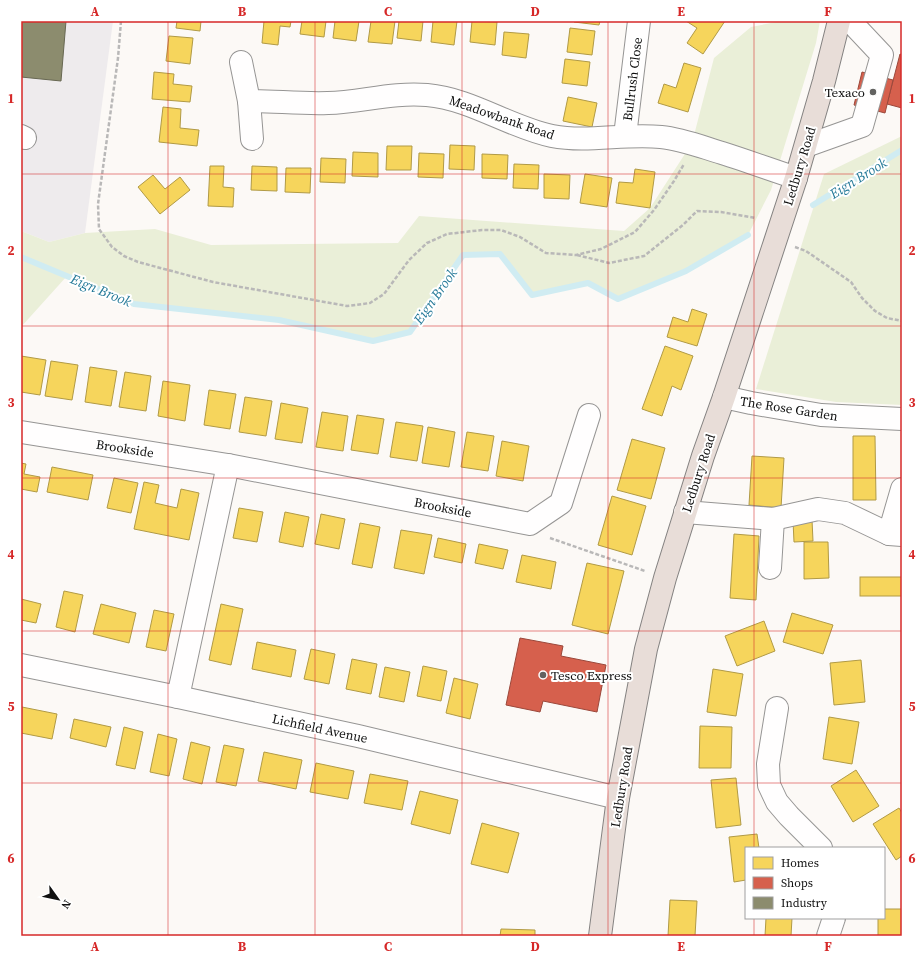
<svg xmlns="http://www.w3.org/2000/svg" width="923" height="957" font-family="'Source Serif 4',serif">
<rect width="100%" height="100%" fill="#fcf9f6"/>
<path fill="#eeebed" d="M21,21H113L85,233L49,242L21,231Z"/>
<g fill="#eaefd8">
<path d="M781,21H820L816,43L771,190L748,235L686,271L618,299L588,283L532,295L500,254L463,255L410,332L373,341L279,320L134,304L67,276L21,327V231L49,242L85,233L155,229L211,245L398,243L419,216L624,231L650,208L692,143L714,58L751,27Z"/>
<path d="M902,136V405L836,402L756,389L824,174Z"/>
</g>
<g fill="#f6d55c" stroke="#b19a45">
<path d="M177,21H201L200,31L176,28Z"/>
<path d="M264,21H291L290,27L280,26L278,45L262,43Z"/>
<path d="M302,21H326L324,37L300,34Z"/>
<path d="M335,21H359L356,41L333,38Z"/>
<path d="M371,21H395L392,44L368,42Z"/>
<path d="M399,21H423L421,41L397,38Z"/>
<path d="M433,21H457L454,45L431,42Z"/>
<path d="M472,21L497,22L495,45L470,42Z"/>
<path d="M574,21H600L599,25L574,22Z"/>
<path d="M686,21H725L703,54L687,43L697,28Z"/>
<path d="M570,28L595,31L592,55L567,52Z"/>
<path d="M504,32L529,34L526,58L502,55Z"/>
<path d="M169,36L193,38L190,64L166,61Z"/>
<path d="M565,59L590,62L587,86L562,83Z"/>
<path d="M684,63L701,68L688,112L658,103L664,84L676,88Z"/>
<path d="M154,72L174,74L173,84L192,86L190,102L152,99Z"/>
<path d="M568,97L597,103L592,127L563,121Z"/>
<path d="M163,107L181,109L180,128L199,130L197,146L159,142Z"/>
<path d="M450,145L475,146L474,170L449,169Z"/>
<path d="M387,146H412L411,170H386Z"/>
<path d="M353,152L378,153V177L352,176Z"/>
<path d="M419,153L444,154L443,178L418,177Z"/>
<path d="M482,154L508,155L507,179L482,178Z"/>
<path d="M321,158L346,159L345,183L320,182Z"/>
<path d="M514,164L539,165L538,189L513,188Z"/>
<path d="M210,166H224L223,187L234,188L233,207L208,206Z"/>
<path d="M252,166L277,167V191L251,190Z"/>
<path d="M286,168H311L310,193L285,192Z"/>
<path d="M635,169L655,172L650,208L616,203L619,182L633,183Z"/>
<path d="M544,174L570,175L569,199L544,198Z"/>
<path d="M585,174L612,178L607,207L580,203Z"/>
<path d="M153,175L165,189L180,177L190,190L160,214L138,187Z"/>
<path d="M692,309L707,314L697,346L667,337L673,317L688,322Z"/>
<path d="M665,346L693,356L681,390L672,386L662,416L642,409Z"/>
<path d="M21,356L46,360L40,395L21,392Z"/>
<path d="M51,361L78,365L72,400L45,396Z"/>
<path d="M90,367L117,371L111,406L85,402Z"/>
<path d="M125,372L151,376L146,411L119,407Z"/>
<path d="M163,381L190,385L185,421L158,416Z"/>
<path d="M209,390L236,394L230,429L204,425Z"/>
<path d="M245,397L272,401L266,436L239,432Z"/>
<path d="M281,403L308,408L302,443L275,439Z"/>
<path d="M322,412L348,416L343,451L316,447Z"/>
<path d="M357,415L384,419L378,454L351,450Z"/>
<path d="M396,422L423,426L417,461L390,457Z"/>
<path d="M428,427L455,432L449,467L422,463Z"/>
<path d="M467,432L494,436L488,471L461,467Z"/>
<path d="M853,436H875L876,500H853Z"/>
<path d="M632,439L665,448L651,499L617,490Z"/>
<path d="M502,441L529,446L523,481L496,476Z"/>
<path d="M752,456L784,458L781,508L749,505Z"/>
<path d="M21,463L26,464L24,474L40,477L37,492L21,489Z"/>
<path d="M52,467L93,475L88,500L47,492Z"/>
<path d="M114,478L138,483L131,513L107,508Z"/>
<path d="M144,482L159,485L155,503L177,508L181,489L199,493L189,540L134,529Z"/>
<path d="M612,496L646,506L632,555L598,545Z"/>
<path d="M239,508L263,512L257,542L233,538Z"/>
<path d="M285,512L309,517L303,547L279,542Z"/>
<path d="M321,514L345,519L339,549L315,544Z"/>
<path d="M812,520L813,541L794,542L793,521Z"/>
<path d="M360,523L380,527L372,568L352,564Z"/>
<path d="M401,530L432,535L424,574L394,568Z"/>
<path d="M734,534L759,536L756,600L730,598Z"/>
<path d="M438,538L466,544L462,563L434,557Z"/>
<path d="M804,542H828L829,578L804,579Z"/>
<path d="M479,544L508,550L503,569L475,563Z"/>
<path d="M522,555L556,562L551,589L516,582Z"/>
<path d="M587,563L624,571L608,634L572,625Z"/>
<rect x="860" y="577" width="42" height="19"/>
<path d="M64,591L83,595L75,632L56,627Z"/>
<path d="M21,599L41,604L36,623L21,620Z"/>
<path d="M101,604L136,613L129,643L93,634Z"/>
<path d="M221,604L243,609L231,665L209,660Z"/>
<path d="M154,610L174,614L166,651L146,647Z"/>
<path d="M792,613L833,625L823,654L783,642Z"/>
<path d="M764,621L775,651L737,666L725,636Z"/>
<path d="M257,642L296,650L291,677L252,669Z"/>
<path d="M311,649L335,654L329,684L304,679Z"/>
<path d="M352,659L377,664L371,694L346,689Z"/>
<path d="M861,660L865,702L834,705L830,663Z"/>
<path d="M423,666L447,671L441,701L417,696Z"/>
<path d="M385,667L410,672L404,702L379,697Z"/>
<path d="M713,669L743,674L736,716L707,712Z"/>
<path d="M454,678L478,684L470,719L446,713Z"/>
<path d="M22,707L57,714L52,739L21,733Z"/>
<path d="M829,717L859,722L852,764L823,759Z"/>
<path d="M74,719L111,727L106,747L70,738Z"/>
<path d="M700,726L732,727L731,768H699Z"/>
<path d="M124,727L143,732L135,769L116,765Z"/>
<path d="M158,734L177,739L169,776L150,772Z"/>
<path d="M191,742L210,747L202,784L183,779Z"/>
<path d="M224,745L244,749L236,786L216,782Z"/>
<path d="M264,752L302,760L296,789L258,781Z"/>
<path d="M316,763L354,771L348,799L310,792Z"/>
<path d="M856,770L879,806L853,822L831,786Z"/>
<path d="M370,774L408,781L402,810L364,803Z"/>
<path d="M736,778L741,825L716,828L711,780Z"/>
<path d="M420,791L458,800L450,834L411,824Z"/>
<path d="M899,808L902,813V856L896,860L873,824Z"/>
<path d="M482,823L519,833L508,873L471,864Z"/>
<path d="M757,834L759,848H746V880L734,882L729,837Z"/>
<path d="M670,900L697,901L695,936H668Z"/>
<path d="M884,909H902V936H878V918H884Z"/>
<path d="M766,918H792L791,936H765Z"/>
<path d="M501,929L535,930V936H500Z"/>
</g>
<g fill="#d6604d" stroke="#9b483b">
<path d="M900,54L902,55V108L887,104Z"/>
<path d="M862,72L893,80L885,113L854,105Z"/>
<path d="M520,638L563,646L561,656L606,665L597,712L543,701L540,712L506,705Z"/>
</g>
<path fill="#8c8c6e" stroke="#676752" d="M21,21H66L61,81L21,77Z"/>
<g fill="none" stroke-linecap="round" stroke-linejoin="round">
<g stroke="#d0ecf2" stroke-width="6">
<path d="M813,205L902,150"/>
<path d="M21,257L134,304L279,320L373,341L410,332L463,255L500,254L532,295L588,283L618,299L686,271L748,235"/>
</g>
<defs>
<g id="minor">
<path d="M241,62L249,101C275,101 302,104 328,103C361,102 393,92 427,95C472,99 509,127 552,136C588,143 625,133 661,137C682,139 702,147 722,153C747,161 772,170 796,178"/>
<path d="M249,101L252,139"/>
<path d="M21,136L25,138"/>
<path d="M625,136L639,21"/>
<path d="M806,146L862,126L882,55L850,21"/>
<path d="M724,397L751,403L821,415L902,419"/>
<path d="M21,432L228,465L178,697"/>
<path d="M228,465L530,524L561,503L589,415"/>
<path d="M685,512L773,519L818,509L845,513L889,534L902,535"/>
<path d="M889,534L902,489"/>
<path d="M770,568L773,519"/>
<path d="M21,665L178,697L358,736L618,798"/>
<path d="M777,708L768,764L769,785L777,802L789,816L821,848"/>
<path d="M828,936L834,918"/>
</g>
<path id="highway" d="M600,936L618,798L646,649L665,578L703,456L724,397L796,178L824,81L839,21"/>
</defs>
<use href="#minor" stroke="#969594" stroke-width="24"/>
<use href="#highway" stroke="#848281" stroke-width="24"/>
<g stroke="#b9b8b8" stroke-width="2.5" stroke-dasharray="4 2" stroke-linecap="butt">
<path d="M121,21L118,58L98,204L99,229L112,247L124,256L138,262L213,282L347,306L370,303L384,294L409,260L427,243L447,234L482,230H501L520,237L546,253L576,255L601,249L635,232L654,210L674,181L684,164"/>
<path d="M795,247L806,251L851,282L862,298L875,311L887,318L902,321"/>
<path d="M577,255L609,263L644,256L683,225L697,211L721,212L756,218"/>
<path d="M550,538L645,571"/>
</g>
<use href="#minor" stroke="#fffefe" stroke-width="22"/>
<use href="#highway" stroke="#e8ddd8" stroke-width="22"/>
</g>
<path fill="none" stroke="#d62828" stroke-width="1" stroke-opacity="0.55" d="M168,21V936M315,21V936M462,21V936M608,21V936M754,21V848M21,174H902M21,326H902M21,478H902M21,631H902M21,783H902M754,918V936"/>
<g fill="#636260" stroke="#fff" stroke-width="1.5">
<circle cx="873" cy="92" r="4"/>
<circle cx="543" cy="675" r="4"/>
</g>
<g text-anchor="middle" stroke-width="4" stroke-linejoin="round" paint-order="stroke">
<g font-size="13" fill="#101010" stroke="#fff">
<text transform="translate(632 79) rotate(-83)" y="5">Bullrush Close</text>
<text transform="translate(502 117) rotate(19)" y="5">Meadowbank Road</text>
<text transform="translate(799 166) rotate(-73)" y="5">Ledbury Road</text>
<text transform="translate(789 408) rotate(9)" y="5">The Rose Garden</text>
<text transform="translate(125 448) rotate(9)" y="5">Brookside</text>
<text transform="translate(698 473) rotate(-72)" y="5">Ledbury Road</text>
<text transform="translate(443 507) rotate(11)" y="5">Brookside</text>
<text transform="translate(320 728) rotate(12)" y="5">Lichfield Avenue</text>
<text transform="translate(621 787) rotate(-81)" y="5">Ledbury Road</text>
</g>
<g font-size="13" fill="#101010" stroke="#fff" text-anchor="end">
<text x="865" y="97">Texaco</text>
<text x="551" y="680" text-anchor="start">Tesco Express</text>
</g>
<g font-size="14" font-style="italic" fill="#247998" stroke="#fff">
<text transform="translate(858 178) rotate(-32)" y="5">Eign Brook</text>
<text transform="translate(101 290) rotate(22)" y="5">Eign Brook</text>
<text transform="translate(435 296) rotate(-55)" y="5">Eign Brook</text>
</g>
</g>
<rect width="923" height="957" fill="none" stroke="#ffffff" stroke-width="44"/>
<rect x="745" y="847" width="140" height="72" fill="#ffffff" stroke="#9f9f9f"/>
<rect x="753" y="857" width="20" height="12" fill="#f6d55c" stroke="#9f9f9f"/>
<text x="781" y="867" font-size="12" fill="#101010">Homes</text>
<rect x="753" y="877" width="20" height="12" fill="#d6604d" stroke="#9f9f9f"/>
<text x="781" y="887" font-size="12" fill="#101010">Shops</text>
<rect x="753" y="897" width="20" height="12" fill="#8c8c6e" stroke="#9f9f9f"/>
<text x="781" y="907" font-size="12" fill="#101010">Industry</text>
<g transform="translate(58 899) rotate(123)" stroke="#ffffff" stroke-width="3" paint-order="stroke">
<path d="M0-3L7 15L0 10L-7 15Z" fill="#101010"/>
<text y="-6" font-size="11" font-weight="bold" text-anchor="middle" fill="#101010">N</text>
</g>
<rect x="22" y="22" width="879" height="913" fill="none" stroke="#d62828" stroke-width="1.5"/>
<g font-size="13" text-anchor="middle" font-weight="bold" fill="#d62828">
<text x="95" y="16">A</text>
<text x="242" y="16">B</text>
<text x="388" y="16">C</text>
<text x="535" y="16">D</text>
<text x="681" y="16">E</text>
<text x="828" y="16">F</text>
<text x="11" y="103">1</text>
<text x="912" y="103">1</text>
<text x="11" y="255">2</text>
<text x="912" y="255">2</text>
<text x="11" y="407">3</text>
<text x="912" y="407">3</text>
<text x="11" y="559">4</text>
<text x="912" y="559">4</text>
<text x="11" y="711">5</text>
<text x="912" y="711">5</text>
<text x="11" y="863">6</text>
<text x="912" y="863">6</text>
<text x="95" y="951">A</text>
<text x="242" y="951">B</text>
<text x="388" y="951">C</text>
<text x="535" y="951">D</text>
<text x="681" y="951">E</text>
<text x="828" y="951">F</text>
</g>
</svg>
